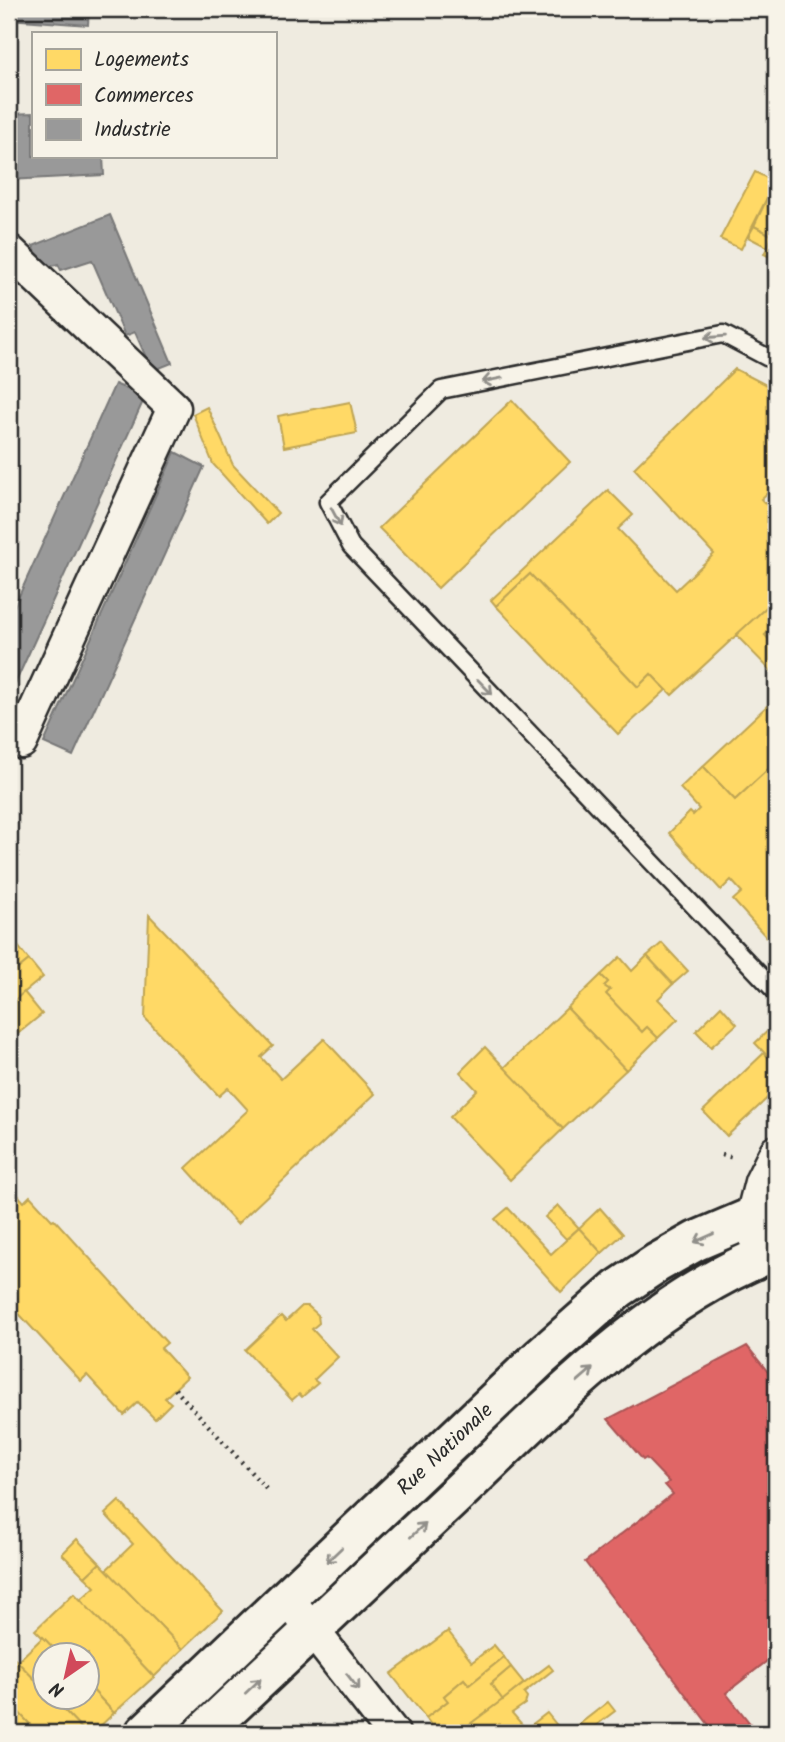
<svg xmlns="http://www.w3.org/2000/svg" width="785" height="1742" font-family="Kalam,sans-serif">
<rect width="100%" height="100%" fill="#efebe0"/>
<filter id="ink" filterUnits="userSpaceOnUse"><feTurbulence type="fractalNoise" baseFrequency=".0143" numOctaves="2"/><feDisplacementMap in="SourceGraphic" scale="14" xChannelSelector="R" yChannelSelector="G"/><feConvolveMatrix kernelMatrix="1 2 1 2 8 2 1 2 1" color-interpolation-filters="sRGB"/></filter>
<g filter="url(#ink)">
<g fill="#ffd966" stroke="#bfa554" stroke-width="2">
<path d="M755,172L775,182L741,249L720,239Z"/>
<path d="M775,182L776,229L773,236L754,226Z"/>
<path d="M754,226L773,236L767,247L748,237Z"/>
<path d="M776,229V260L764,254Z"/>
<path d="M735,369L776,390V485L761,499L776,515V611L770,604L672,695L651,674L638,687L530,574L496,606L491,600L608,490L633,515L618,529L676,590L714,554L634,468Z"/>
<path d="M512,400L570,462L438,588L379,528Z"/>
<path d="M350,402L357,433L284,447L278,416Z"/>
<path d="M207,407L233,465L278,513L267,524L213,464L193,414Z"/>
<path d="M530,574L638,687L651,674L666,690L618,734L496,606Z"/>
<path d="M770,604L776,611V624L765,635L776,647V676L736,635Z"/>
<path d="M776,624V647L765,635Z"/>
<path d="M767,706L776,716V762L735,800L703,766Z"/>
<path d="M776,762V836L772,840L776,845V948L733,900L742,892L731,880L721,890L669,833L690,812L693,815L699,809L680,788L703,766L735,800Z"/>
<path d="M149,915L273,1046L261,1057L281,1079L324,1039L375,1094L237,1224L186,1168L248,1110L228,1088L219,1096L145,1018Z"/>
<path d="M14,941L29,960L9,976V945Z"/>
<path d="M662,943L688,971L673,984L647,956Z"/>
<path d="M647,956L673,984L658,999L678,1019L658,1038L647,1027L642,1032L606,994L610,990L604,986L608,982L601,975L620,957L632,971Z"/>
<path d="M29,960L43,977L9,1005V976Z"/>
<path d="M601,975L608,982L604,986L610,990L606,994L642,1032L647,1027L658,1038L626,1070L567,1008Z"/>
<path d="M24,992L42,1014L9,1041V1005Z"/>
<path d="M721,1006L737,1024L711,1047L696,1031Z"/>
<path d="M567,1008L626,1070L563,1129L504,1068Z"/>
<path d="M776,1023V1065L755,1043Z"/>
<path d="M485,1047L563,1129L510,1180L450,1117L477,1090L460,1072Z"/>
<path d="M764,1053L776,1065V1090L727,1136L703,1111Z"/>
<path d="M9,1185L24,1202L30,1196L52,1220L54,1219L167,1343L161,1348L187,1377L165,1398L171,1403L155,1419L138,1402L124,1415L87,1375L81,1381L10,1304L17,1298L9,1290Z"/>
<path d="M558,1205L579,1228L566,1239L545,1217Z"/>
<path d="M508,1208L551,1254L579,1228L602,1253L561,1292L495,1219Z"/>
<path d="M600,1208L623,1234L602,1253L579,1228Z"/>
<path d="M302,1306H308L318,1315L319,1323L312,1329L338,1357L314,1380L318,1383L302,1397L299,1394L292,1400L245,1350L281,1316L286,1321Z"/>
<path d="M119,1501L223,1611L183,1649L106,1570L133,1544L105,1514Z"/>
<path d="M77,1539L100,1563L85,1577L62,1554Z"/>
<path d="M100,1563L183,1649L154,1677L80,1600L95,1587L85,1577Z"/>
<path d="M74,1593L154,1677L114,1713L88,1685V1654H59L35,1630Z"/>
<path d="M448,1631L472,1662L494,1645L504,1657L469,1685L464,1679L444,1696L448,1701L426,1718L391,1674Z"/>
<path d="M43,1637L59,1654H46V1691L17,1662Z"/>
<path d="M9,1653L46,1691V1696H51L86,1733H38L9,1702V1683L11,1680L9,1678Z"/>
<path d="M504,1657L511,1667L491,1684L503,1700L458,1733H437L426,1718L448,1701L444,1696L464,1679L469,1685Z"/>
<path d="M549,1665L553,1670L524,1693L527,1697L525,1704L512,1713L526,1729L520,1733H458Z"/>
<path d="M511,1667L524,1683L503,1700L491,1684Z"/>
<path d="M88,1685L114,1713L93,1733H86L51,1696H88Z"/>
<path d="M9,1702L38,1733H9Z"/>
<path d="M608,1702L615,1711L586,1733H568Z"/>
<path d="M547,1713L563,1733H520L526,1729Z"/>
</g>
<path fill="#e06666" stroke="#aa5454" stroke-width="2" d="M747,1346L776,1382V1654L726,1693L756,1731L753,1733H715L585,1562L673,1494L665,1485L669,1482L646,1458L643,1460L608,1419Z"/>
<g fill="#999" stroke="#787878" stroke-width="2">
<path d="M9,9H89L88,25L9,19Z"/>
<path d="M33,113V156H103L104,175L9,180V114Z"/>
<path d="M110,215L172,363L152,371L135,332L125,336L92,260L61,270L58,264L44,269L33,246Z"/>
<path d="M115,384L145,397L9,697V618Z"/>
<path d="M175,452L204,467L73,756L44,743Z"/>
</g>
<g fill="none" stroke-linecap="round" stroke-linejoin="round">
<defs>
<path id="service" d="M776,362L723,334L441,390L328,502L351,546L776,992"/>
<g id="minor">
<path d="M9,251L174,408L21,742"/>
<path d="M759,1257L752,1217L761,1182L776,1152"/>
<path d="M288,1599L393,1733"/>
</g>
<g id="primary">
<path id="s1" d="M145,1733L541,1357L618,1289L657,1263L696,1241L776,1207"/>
<path d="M203,1733C288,1653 373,1573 458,1493C549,1406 656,1295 776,1251"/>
</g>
</defs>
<use href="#service" stroke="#2b2b2b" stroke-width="21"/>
<use href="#minor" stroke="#2b2b2b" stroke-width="37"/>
<use href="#primary" stroke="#2b2b2b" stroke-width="44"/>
<g stroke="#2b2b2b" stroke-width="4.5" stroke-dasharray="2 5" stroke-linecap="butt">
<path d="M722,1155L734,1158"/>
<path d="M175,1389L269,1492"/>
</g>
<use href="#service" stroke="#f7f3e8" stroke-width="16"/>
<use href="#minor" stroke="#f7f3e8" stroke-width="32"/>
<use href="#primary" stroke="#f7f3e8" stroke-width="38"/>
</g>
<defs><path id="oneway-shaft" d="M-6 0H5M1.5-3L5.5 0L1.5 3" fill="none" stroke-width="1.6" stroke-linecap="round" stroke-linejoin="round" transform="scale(1.75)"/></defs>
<g stroke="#918f8a">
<use href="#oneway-shaft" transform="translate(715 337) rotate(175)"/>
<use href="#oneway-shaft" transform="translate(492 380) rotate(169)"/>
<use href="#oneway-shaft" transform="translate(336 517) rotate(62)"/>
<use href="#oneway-shaft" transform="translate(485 687) rotate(46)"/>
<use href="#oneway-shaft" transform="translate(704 1238) rotate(156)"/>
<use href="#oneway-shaft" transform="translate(585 1375) rotate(-41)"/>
<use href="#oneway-shaft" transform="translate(418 1530) rotate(-43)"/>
<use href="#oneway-shaft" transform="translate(334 1555) rotate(136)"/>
<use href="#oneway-shaft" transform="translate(353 1682) rotate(52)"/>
<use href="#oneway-shaft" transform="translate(253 1686) rotate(-43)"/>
</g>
</g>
<g text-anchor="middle" stroke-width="7" stroke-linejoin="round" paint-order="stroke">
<g font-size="21" fill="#2b2b2b" stroke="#f7f3e8">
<text dy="7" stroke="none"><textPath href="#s1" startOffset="413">Rue Nationale</textPath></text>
</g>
</g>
<rect width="785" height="1742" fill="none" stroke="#f7f3e8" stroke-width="35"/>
<rect x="18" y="18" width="750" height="1707" fill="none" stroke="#2b2b2b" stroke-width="2.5" filter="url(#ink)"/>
<rect x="32" y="32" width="245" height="126" fill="#f7f3e8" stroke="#a5a39c" stroke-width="2"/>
<rect x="46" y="49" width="35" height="21" fill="#ffd966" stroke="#a5a39c" stroke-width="2"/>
<text x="94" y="66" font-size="21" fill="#2b2b2b">Logements</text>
<rect x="46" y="84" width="35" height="21" fill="#e06666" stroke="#a5a39c" stroke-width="2"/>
<text x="94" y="102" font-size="21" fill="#2b2b2b">Commerces</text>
<rect x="46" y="119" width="35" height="21" fill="#999999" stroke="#a5a39c" stroke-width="2"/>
<text x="94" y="136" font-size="21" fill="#2b2b2b">Industrie</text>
<g transform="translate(66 1676) rotate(214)"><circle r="33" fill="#f7f3e8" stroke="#a5a39c" stroke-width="2"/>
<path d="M0-5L12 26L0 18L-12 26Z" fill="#d1495b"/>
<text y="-10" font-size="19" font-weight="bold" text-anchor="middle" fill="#2b2b2b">N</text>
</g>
</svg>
